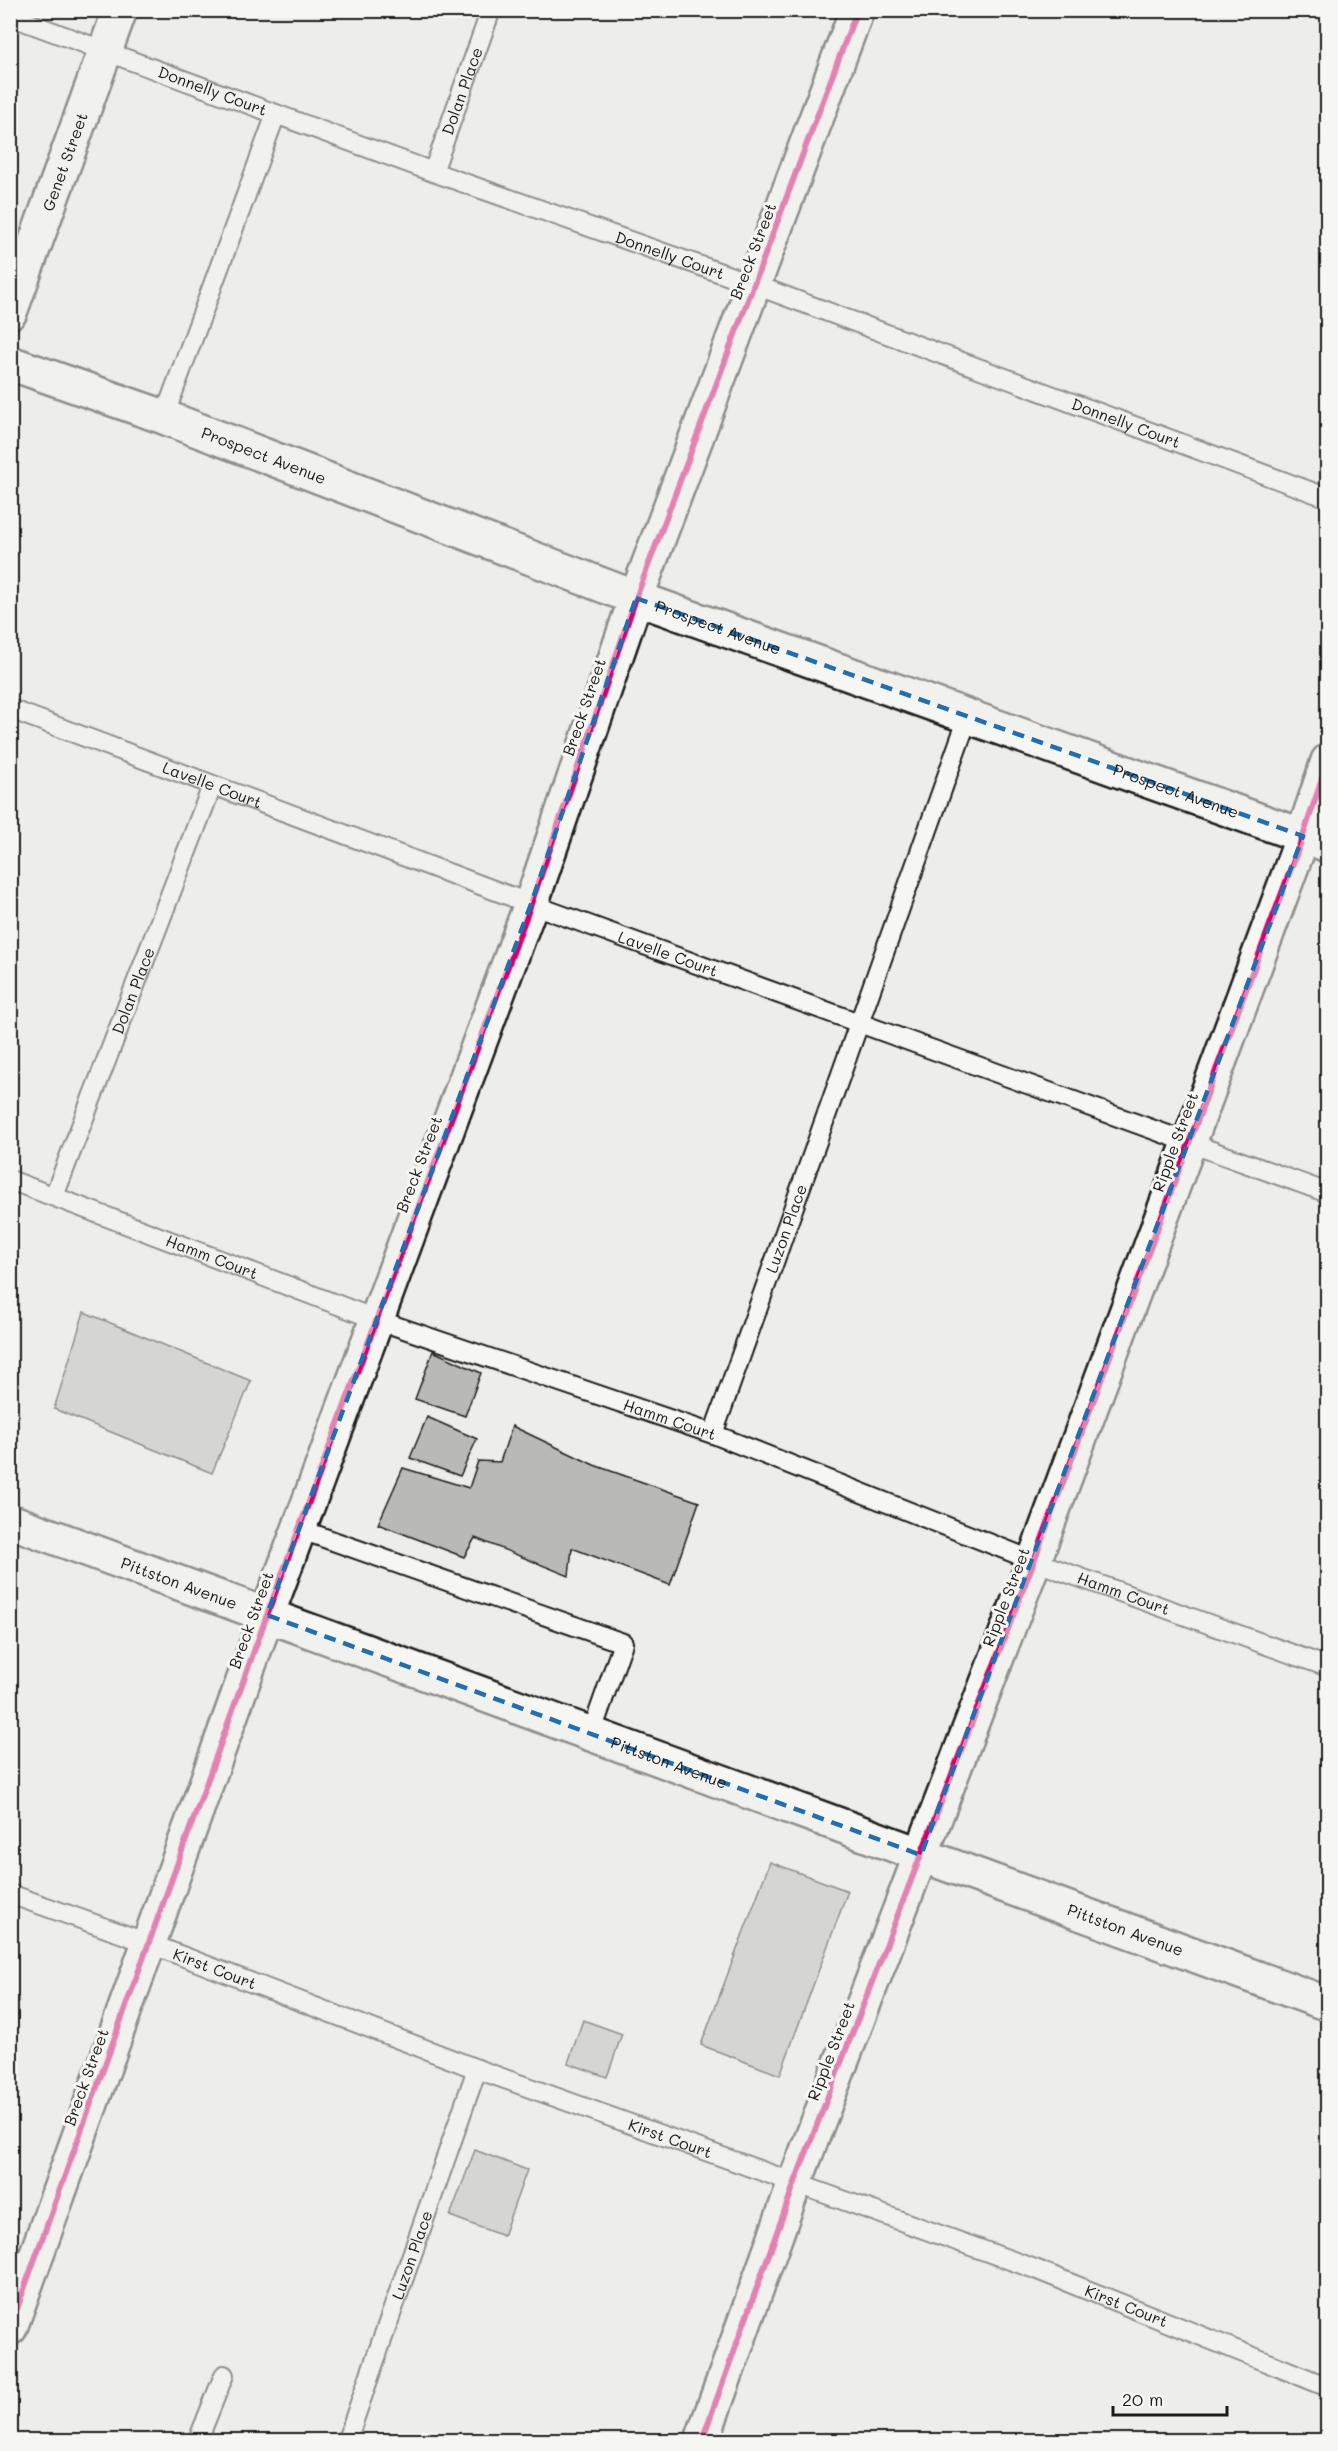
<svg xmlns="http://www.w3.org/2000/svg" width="1338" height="2451" font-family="Mali,sans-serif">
<rect width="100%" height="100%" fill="#edede9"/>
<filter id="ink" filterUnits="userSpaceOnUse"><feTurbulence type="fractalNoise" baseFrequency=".0167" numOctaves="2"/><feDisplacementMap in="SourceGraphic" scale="12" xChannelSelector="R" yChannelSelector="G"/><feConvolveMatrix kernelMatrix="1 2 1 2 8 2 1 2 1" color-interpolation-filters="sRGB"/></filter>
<g filter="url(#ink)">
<g fill="#b9b9b6" stroke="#1c1c1c" stroke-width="1.5">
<path d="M84,1312L251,1381L212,1473L54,1409Z"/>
<path d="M433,1351L481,1373L465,1416L415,1399Z"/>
<path d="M427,1417L477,1439L460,1476L410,1458Z"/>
<path d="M512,1426L594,1465L699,1502L670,1585L572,1548L569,1576L475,1538L464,1557L378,1524L403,1468L469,1488L478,1461L500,1462Z"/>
<path d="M770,1862L848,1891L780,2075L701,2045Z"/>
<path d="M583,2020L622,2034L607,2077L568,2063Z"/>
<path d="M475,2150L527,2170L503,2236L450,2216Z"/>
</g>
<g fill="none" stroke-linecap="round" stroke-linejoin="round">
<defs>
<g id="lane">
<path id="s1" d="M10,16L433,172L755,285L1328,498"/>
<path id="s2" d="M433,172L491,10"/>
<path d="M164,417L276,114"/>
<path id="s3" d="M10,709L531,904L1328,1193"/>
<path id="s4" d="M10,1180L375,1319L713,1434L1034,1561L1328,1667"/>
<path id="s5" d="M54,1196L212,786"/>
<path id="s6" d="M713,1434L968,717"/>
<path d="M299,1529L623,1643L591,1734"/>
<path id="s7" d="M10,1894L148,1943L477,2069L1035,2269L1328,2387"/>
<path d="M198,2440L224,2375"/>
<path id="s8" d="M347,2440L477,2069"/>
</g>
<g id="street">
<path id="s9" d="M10,312L120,10"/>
<path id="s10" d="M10,363L164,417L636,598L1328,845"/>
<path d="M10,2328L267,1615L531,904L636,598L857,10"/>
<path d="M702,2440L795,2182L1034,1561L1303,836L1328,761"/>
</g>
<g id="primary">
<path id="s11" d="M10,1521L1328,2004"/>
</g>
</defs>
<use href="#lane" stroke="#1c1c1c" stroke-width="22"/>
<use href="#street" stroke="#1c1c1c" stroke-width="38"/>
<use href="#primary" stroke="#1c1c1c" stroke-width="38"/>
<use href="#lane" stroke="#f6f6f2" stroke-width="18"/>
<use href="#street" stroke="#f6f6f2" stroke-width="33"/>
<use href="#primary" stroke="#f6f6f2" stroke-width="33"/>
<defs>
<g id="cycleway">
<path d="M10,2328L267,1615L531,904L636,598L857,10"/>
<path d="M702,2440L795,2182L1034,1561L1303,836L1328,761"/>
</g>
</defs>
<use href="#cycleway" stroke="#f6f6f2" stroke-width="10"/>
<use href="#cycleway" stroke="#d6006c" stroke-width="6"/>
</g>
</g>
<path d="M0 0H1338V2451H0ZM636,598L1303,836L921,1855L267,1615L531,904Z" fill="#edede9" fill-opacity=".55" fill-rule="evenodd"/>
<path fill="none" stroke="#1f6fb2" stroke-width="4.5" stroke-dasharray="12 8" stroke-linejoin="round" d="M636,598L1303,836L921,1855L267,1615L531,904Z"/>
<g text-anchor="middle" stroke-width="6" stroke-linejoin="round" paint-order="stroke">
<g font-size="16" fill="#1c1c1c" stroke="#f6f6f2">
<text dy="6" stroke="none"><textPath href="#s1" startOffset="216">Donnelly Court</textPath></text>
<text dy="6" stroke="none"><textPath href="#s2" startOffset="86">Dolan Place</textPath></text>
<text dy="6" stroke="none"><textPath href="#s9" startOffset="160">Genet Street</textPath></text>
<text transform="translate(753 251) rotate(-69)" y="6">Breck Street</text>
<text dy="6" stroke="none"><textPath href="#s1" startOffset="702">Donnelly Court</textPath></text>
<text dy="6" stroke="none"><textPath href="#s1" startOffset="1188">Donnelly Court</textPath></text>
<text dy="6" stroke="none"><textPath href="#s10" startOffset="270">Prospect Avenue</textPath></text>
<text dy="6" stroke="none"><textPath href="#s10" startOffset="756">Prospect Avenue</textPath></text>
<text transform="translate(584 707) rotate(-71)" y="6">Breck Street</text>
<text dy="6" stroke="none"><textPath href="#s3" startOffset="216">Lavelle Court</textPath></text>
<text dy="6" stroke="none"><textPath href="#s10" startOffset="1242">Prospect Avenue</textPath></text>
<text dy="6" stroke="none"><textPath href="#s3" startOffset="702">Lavelle Court</textPath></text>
<text dy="6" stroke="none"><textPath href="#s5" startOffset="220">Dolan Place</textPath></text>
<text transform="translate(1175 1142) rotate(-70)" y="6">Ripple Street</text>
<text transform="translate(419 1164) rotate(-69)" y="6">Breck Street</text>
<text dy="6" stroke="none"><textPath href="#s6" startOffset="218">Luzon Place</textPath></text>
<text dy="6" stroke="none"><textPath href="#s4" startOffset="216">Hamm Court</textPath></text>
<text dy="6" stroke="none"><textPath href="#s4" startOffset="702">Hamm Court</textPath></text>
<text dy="6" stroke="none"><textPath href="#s11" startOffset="180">Pittston Avenue</textPath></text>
<text dy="6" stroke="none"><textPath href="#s4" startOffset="1188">Hamm Court</textPath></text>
<text transform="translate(1006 1597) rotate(-69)" y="6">Ripple Street</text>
<text transform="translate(251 1620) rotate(-70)" y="6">Breck Street</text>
<text dy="6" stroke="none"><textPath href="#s11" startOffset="702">Pittston Avenue</textPath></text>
<text dy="6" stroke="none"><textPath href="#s11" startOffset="1188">Pittston Avenue</textPath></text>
<text dy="6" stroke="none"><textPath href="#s7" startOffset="218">Kirst Court</textPath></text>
<text transform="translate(831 2051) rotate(-69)" y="6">Ripple Street</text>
<text transform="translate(86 2077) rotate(-70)" y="6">Breck Street</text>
<text dy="6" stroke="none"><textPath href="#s7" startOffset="704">Kirst Court</textPath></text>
<text dy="6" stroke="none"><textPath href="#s8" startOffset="196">Luzon Place</textPath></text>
<text dy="6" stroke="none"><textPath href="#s7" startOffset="1190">Kirst Court</textPath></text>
</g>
</g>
<rect width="1338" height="2451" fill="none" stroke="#f6f6f2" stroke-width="36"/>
<rect x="18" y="18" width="1302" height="2415" fill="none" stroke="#1c1c1c" stroke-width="2" filter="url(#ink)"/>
<path d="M1113 2406v9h114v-9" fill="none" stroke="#1c1c1c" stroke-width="3"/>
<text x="1122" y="2406" font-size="18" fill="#1c1c1c" stroke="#f6f6f2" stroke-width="4.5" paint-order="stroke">20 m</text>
</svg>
